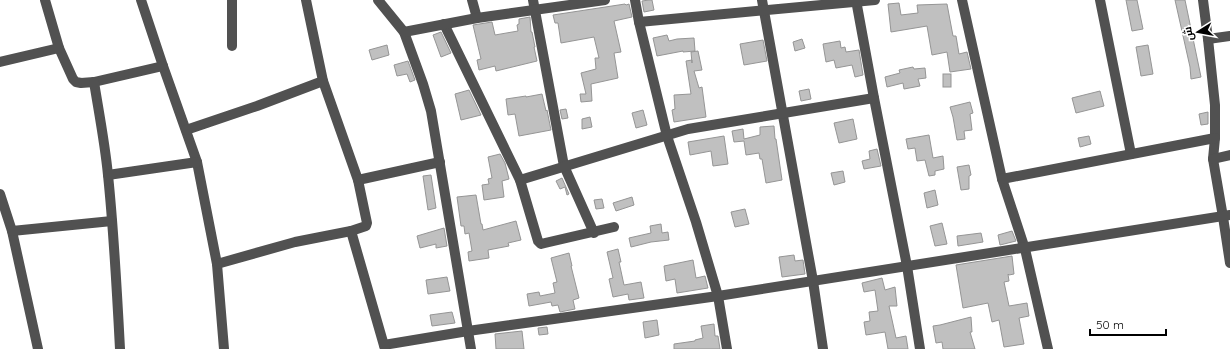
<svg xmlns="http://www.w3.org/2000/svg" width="1230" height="349" font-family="Quicksand,Cairo,sans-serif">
<rect width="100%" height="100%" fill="#fff"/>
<g fill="#c0c0c0" stroke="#959595">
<path d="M649,0H652L654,10L644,12L642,1Z"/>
<path d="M1126,0H1137L1143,29L1132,31Z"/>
<path d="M1175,0H1185L1201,77L1191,79L1190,67Z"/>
<path d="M899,3L901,15L918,13L917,5L947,4L953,36H956L959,54L967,52L971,69L950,72L947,52L932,55L927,26L891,32L888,4Z"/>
<path d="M625,4L626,5L629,4L632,17L614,21L621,52L614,53L618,78L591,84L592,101L581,102L580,94H586L581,73L596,69L595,58H599L594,37L561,43L558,23H555L553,15Z"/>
<path d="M530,17L531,32H532L535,47H534L537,61L496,71L495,66L479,70L477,60L481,59L473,25L492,22L495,35L518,31L517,25L519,24V19Z"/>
<path d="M441,32L451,53L441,57L433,35Z"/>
<path d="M667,35L669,41L677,39L694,38L695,51L683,52V51L657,56L653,38Z"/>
<path d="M802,39L805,48L795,51L793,42Z"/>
<path d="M763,40L767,61L744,65L740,44Z"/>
<path d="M840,41L841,48L845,47L846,52L859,50L863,75L855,77L852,65L836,68L834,60L826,62L823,44Z"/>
<path d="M387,45L389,55L372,60L369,50Z"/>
<path d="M1148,45L1153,74L1141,76L1136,47Z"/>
<path d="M698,51L702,70L694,71L699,88L702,87L706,117L674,122L672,110L675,109L674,95L691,94L686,61L692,60V63L691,52Z"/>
<path d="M408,61L415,80L410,82L407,74L397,76L394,65Z"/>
<path d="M913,67L914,69L925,68L926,78L918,79L920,86L904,89L903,83L887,87L885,77L900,73L899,70Z"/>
<rect x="943" y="74" width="8" height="13"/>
<path d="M809,89L811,99L801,101L799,91Z"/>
<path d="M469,90L481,115L461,120L455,94Z"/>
<path d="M1100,91L1104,106L1076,113L1072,98Z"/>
<path d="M542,94L546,111L547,110L551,130L519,136L515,114L508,115L506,99L526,96V97Z"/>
<path d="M970,102L973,113L970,114L972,130L964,131L965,139L957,140L953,117L950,107Z"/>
<path d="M566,109L568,118L562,119L560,110Z"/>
<path d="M643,110L647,125L636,128L632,113Z"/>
<path d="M1208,112V124L1201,125L1199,114Z"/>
<path d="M590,117L592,127L582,129V119Z"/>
<path d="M853,119L857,139L839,143L834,123Z"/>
<path d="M774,126L775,139H776L782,180L766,183L762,159H760L759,153L746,155L744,141L734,142L732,131L743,129L744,139L760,135V127Z"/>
<path d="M929,135L933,158L943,156L944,169L935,171V175L929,176L925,160L917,161L915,148L908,149L906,139Z"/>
<path d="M724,136L728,164L713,166L711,151L690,155L688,142Z"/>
<path d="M1089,136L1091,144L1080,147L1078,138Z"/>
<path d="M877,149L881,166L864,169L862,161L870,159L869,151Z"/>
<path d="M500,154L505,163L509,179L502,181L504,197L484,200L482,185L489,184L488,179L492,178L488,157Z"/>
<path d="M969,165L971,175L969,176V189L961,190L957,167Z"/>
<path d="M843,171L845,182L834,185L831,173Z"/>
<path d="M431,175L436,208L428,210L423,176Z"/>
<path d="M562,178L569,194L567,195L565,187L560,189L556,181Z"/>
<path d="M935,190L938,205L927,208L924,193Z"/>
<path d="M476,195L481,224H482L483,230L516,221L521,240L508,243L509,246L488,250L489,258L469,261L468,252L472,251L469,233L465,234L464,226H461L457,197Z"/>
<path d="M632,197L634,205L616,211L613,203Z"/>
<path d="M602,199L604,208L596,209L594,200Z"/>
<path d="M745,209L749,224L735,227L731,212Z"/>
<path d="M942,223L947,244L935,246L930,226Z"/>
<path d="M661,224L662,233L668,232L669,240L651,242L631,247L629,238L651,233L650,226Z"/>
<path d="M444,228L447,246L436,248V244L420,248L417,236Z"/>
<path d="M1012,231L1016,241L1000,245L998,235Z"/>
<path d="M981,233L983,242L958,246L957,236Z"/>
<path d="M618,249L621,262H619L624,285L641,282L644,298L629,300L628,294L613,297L609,279L613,278L607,252Z"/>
<path d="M569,253L572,266H571L579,298L573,300L575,309L560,312L558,305L552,306L551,302L529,306L527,294L539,292L540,296L555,293L553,283L557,282L551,258Z"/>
<path d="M794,255L795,261L803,260L805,274L782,277L779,257Z"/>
<path d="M1012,256L1014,274L1009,275L1008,274L1009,281L1004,282L1009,306L1027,303L1029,316L1019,318L1024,344L1004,347L999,320L992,322L988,303L963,308L956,265Z"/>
<path d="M693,260L696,278L705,276L708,288L677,293L675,279L666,281L664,266Z"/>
<path d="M447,277L450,291L428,294L426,280Z"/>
<path d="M882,278L885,290L895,287L897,306H889L896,338L906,336L908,349H888L885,332L866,335L864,322L870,321L869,312L878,311L875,290L864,292L862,283Z"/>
<path d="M452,312L455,323L432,326L430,315Z"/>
<path d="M971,317L972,332H970L975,349H943L942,342L936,343L933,326L940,325Z"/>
<path d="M657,320L659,335L645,338L643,322Z"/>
<path d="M714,324L715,336H718L720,349H674V344L695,341V340L703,338L701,326Z"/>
<path d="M547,327L548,334L539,335L538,328Z"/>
<path d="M522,331L524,349H496L495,334Z"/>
</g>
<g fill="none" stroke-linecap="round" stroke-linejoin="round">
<g stroke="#515151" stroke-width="10">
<path d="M141,0L163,66L197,162L217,264L224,349"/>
<path d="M306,0L323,81L358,180"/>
<path d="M378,0L404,32L423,84L431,111L471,349"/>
<path d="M472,0L477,18"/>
<path d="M533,0L564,166L594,233"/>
<path d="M635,0L639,22L667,136L696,222L718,296L727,349"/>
<path d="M762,0L813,281L823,349"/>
<path d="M856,0L874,98L907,266L920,349"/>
<path d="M962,0L1002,179L1025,249L1048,349"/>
<path d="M1100,0L1131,154"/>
<path d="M1203,0L1208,39L1215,105V138L1213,159L1223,217L1230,263"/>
<path d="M639,22L875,0"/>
<path d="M444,24L520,180L538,241L541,244L545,243L614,227"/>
<path d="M404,32L477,18L605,0"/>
<path d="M1208,39L1230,36"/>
<path d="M232,46V0"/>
<path d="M59,48L73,79L76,82L81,83L94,82L163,66"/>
<path d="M0,62L59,48L45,0"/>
<path d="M94,82C99,113 105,144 108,175C114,233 117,291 120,349"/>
<path d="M186,130L257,106L323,81"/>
<path d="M1213,159L1230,155"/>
<path d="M108,175L197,162"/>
<path d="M1002,179L1215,138"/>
<path d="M520,180L688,129L874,98"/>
<path d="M0,194L12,231L38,349"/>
<path d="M12,231L112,221"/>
<path d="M217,264L295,242L351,231"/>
<path d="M384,345L468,331L718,296L1230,215"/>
<path d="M385,349L351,231L366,226L367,223L358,180L440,162"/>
</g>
</g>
<g transform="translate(1198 32) rotate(259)" stroke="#ffffff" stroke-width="3" paint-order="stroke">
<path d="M0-3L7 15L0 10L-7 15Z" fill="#000000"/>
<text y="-6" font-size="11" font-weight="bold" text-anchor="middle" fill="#000000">ش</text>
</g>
<path d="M1090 329v6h76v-6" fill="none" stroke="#000000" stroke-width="2"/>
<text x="1096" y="329" font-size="12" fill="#000000" stroke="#ffffff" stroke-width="3" paint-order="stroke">50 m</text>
</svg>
